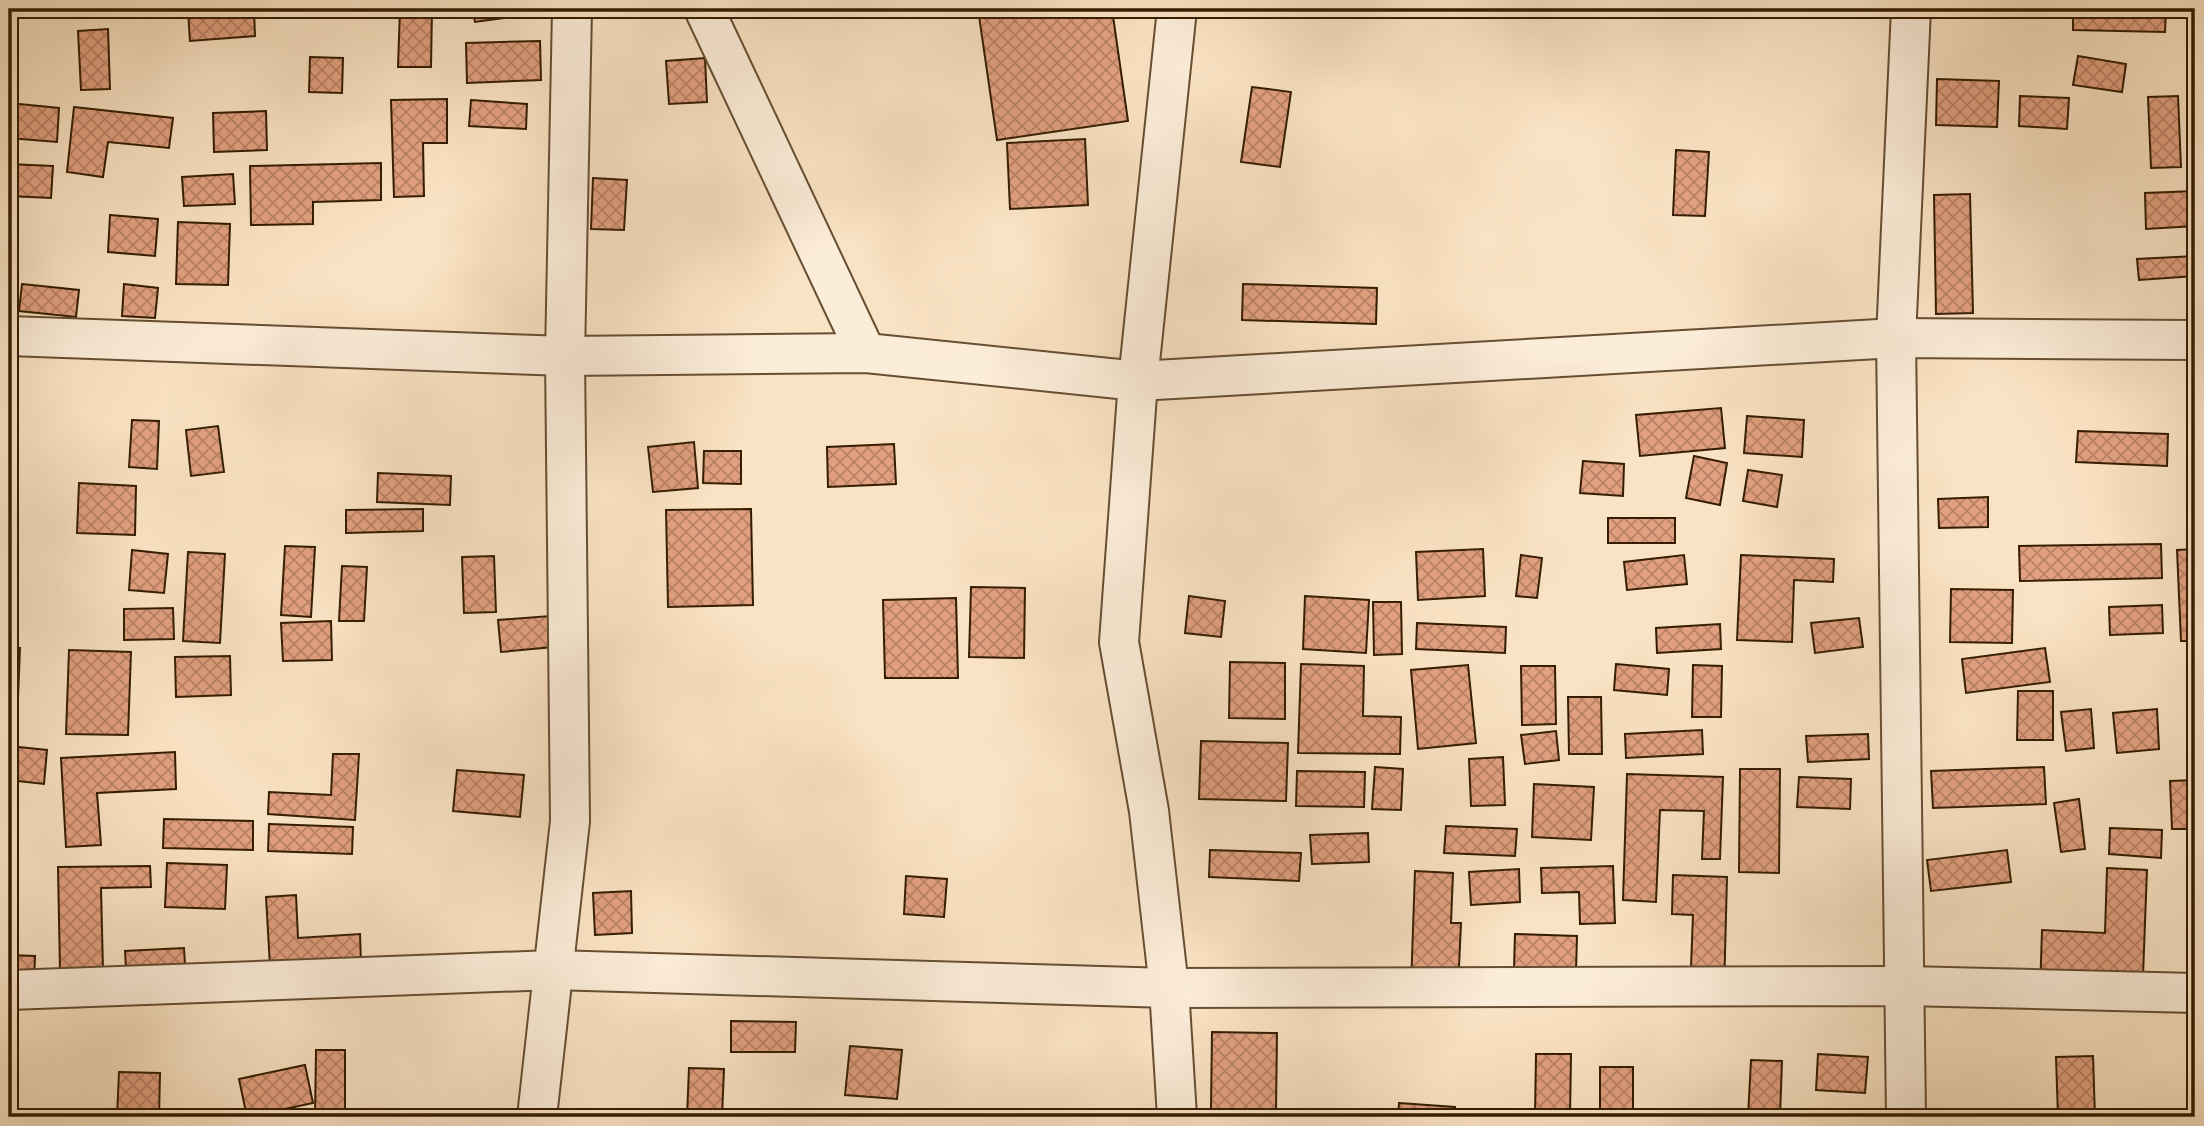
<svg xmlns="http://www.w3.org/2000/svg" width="2204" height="1126" font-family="Alegreya,serif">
<defs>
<pattern id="building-cross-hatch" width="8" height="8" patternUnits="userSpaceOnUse" patternTransform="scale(1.75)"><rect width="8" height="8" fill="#e2a080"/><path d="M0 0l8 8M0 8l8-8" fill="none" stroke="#b88266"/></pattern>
</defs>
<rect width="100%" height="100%" fill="#fae3c4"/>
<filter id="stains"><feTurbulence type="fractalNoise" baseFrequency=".00286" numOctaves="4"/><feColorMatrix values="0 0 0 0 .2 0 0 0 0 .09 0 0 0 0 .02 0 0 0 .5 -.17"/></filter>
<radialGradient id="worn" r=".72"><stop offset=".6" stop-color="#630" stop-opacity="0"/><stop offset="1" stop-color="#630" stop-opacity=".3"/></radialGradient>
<g fill="url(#building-cross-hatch)" stroke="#341d01" stroke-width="2">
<path d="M223,9H254L255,36L190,41L188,11Z"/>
<path d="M325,9H381V16L325,14Z"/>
<path d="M400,9H432L431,67H398Z"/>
<path d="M472,9H517L518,16L475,22Z"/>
<path d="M978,9H1112L1128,121L997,140Z"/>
<path d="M1936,9H2045V16L1936,13Z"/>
<path d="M2073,9H2166L2165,32L2073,30Z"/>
<path d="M108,29L110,89L81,90L78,31Z"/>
<path d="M540,41L541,80L467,83L466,43Z"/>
<path d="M2078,56L2126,64L2122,92L2073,85Z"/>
<path d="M310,57L343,58L342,93L309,92Z"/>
<path d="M705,58L707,102L669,104L666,61Z"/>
<path d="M1937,79L1999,81L1997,127L1936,125Z"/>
<path d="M1252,87L1291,92L1280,167L1241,162Z"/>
<path d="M2020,96L2069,98L2067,129L2019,126Z"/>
<path d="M2178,96L2181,167L2151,168L2148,97Z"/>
<path d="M447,99V143H423L424,196L394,197L391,100Z"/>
<path d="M471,100L527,104L526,129L469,126Z"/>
<path d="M9,103L59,108L57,142L9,138Z"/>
<path d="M74,107L173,118L169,148L108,142L103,177L67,172Z"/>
<path d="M266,111L267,150L214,152L213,113Z"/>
<path d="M1085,139L1088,205L1010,209L1007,143Z"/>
<path d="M1676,150L1709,152L1705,216L1673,215Z"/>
<path d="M381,163V200L313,202V224L251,225L250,166Z"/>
<path d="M9,164L53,166L51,198L9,196Z"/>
<path d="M233,174L235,204L184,206L182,177Z"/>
<path d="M593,178L627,180L624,230L591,229Z"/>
<path d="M2195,191V226L2146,229L2145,193Z"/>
<path d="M1970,194L1973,313L1936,314L1934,195Z"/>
<path d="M110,215L158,219L155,256L108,252Z"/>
<path d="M178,222L230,224L228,285L176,284Z"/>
<path d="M2195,256V276L2139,280L2137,259Z"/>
<path d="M22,284L79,290L76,317L19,311Z"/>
<path d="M124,284L158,288L155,318L122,316Z"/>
<path d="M1243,284L1377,288L1376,324L1242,320Z"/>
<path d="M1721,408L1725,448L1640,456L1636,415Z"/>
<path d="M1747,416L1804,420L1802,457L1744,453Z"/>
<path d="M132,420L159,421L157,469L129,467Z"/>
<path d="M218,426L224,472L191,476L186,430Z"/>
<path d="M2078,431L2168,434L2167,466L2076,462Z"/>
<path d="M694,442L698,488L653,492L648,447Z"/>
<path d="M894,444L896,484L828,487L827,447Z"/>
<path d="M704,451H741V484L703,483Z"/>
<path d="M1694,456L1727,463L1720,505L1686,498Z"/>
<path d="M1583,461L1624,464L1623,496L1580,493Z"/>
<path d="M1748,470L1782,475L1777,507L1743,501Z"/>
<path d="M378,473L451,476L450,505L377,502Z"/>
<path d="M79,483L136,486L135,535L77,533Z"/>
<path d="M1988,497V527L1939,528L1938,499Z"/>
<path d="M423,509V531L346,533V510Z"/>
<path d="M751,509L753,605L668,607L666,510Z"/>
<rect x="1608" y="518" width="67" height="25"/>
<path d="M2161,544L2162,578L2020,581L2019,546Z"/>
<path d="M285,546L315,547L311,617L281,615Z"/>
<path d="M1483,549L1485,596L1418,600L1416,552Z"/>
<path d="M2195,549V641H2181L2177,550Z"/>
<path d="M132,550L168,554L164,593L129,590Z"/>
<path d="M188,552L225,554L220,643L183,641Z"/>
<path d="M1521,555L1542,558L1537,598L1516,596Z"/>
<path d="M1684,555L1687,584L1627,590L1624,562Z"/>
<path d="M1741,555L1834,559L1833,582L1794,580L1792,642L1737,640Z"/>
<path d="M494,556L496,612L464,613L462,557Z"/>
<path d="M342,566L367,567L364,621H339Z"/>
<path d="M971,587L1025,588L1024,658L969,657Z"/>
<path d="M1951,589L2013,590L2012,643L1950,642Z"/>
<path d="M1189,596L1225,601L1221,637L1185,633Z"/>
<path d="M1305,596L1369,600L1366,653L1303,649Z"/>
<path d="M956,598L958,678H885L883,600Z"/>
<path d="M1373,602H1401L1402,654L1374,655Z"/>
<path d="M2162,605L2163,633L2110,635L2109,607Z"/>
<path d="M173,608L174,639L124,640V609Z"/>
<path d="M550,616L553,647L501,652L498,620Z"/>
<path d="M1859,618L1863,647L1815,653L1811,623Z"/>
<path d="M331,621L332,660L283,661L281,623Z"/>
<path d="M1417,623L1506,627L1505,653L1416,649Z"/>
<path d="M1720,624L1721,649L1657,653L1656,628Z"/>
<path d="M9,648H20L18,698H9Z"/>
<path d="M2045,648L2050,682L1966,693L1962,659Z"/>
<path d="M69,650L131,652L128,735L66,734Z"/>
<path d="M230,656L231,695L176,697L175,657Z"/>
<path d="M1230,662L1285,663V719L1229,718Z"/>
<path d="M1301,664L1364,666L1363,716L1401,717L1400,754L1298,753Z"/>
<path d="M1616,664L1669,669L1667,695L1614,690Z"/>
<path d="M1468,665L1476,743L1418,749L1411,670Z"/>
<path d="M1693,665L1722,666L1721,717H1692Z"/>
<path d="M1521,666H1555L1556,724L1522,725Z"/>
<path d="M2018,691H2053V740H2017Z"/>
<path d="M1568,697H1601L1602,754H1569Z"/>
<path d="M2091,709L2094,748L2066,751L2061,712Z"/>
<path d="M2157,709L2159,749L2117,753L2113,713Z"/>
<path d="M1702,730L1703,754L1626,758L1625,734Z"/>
<path d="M1556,731L1559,760L1525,764L1521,735Z"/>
<path d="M1868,734L1869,759L1808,762L1806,736Z"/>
<path d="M1201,741L1288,743L1286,801L1199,799Z"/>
<path d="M9,746L47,750L44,784L9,780Z"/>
<path d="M175,752L176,789L97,793L101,845L66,847L61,758Z"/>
<path d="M333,754H359L355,820L268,814L269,792L331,795Z"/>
<path d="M1503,757L1505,805L1471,806L1469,759Z"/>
<path d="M1375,767L1403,769L1401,810L1372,809Z"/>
<path d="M2044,767L2046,804L1933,808L1931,771Z"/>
<path d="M1740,769H1780L1779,873L1739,872Z"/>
<path d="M457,770L524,775L520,817L453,811Z"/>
<path d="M1297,771L1365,772L1364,807L1296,806Z"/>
<path d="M1627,774L1723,777L1720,859H1702L1704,811L1660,810L1656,902L1623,900Z"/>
<path d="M1799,777L1851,779L1850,809L1797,807Z"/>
<path d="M2195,780V829H2172L2170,781Z"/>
<path d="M1534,784L1594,787L1591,840L1532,837Z"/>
<path d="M2079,799L2085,849L2061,852L2054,803Z"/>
<path d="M164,819L253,821V850L163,848Z"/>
<path d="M269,824L353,827L352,854L268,851Z"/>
<path d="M1446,826L1517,829L1515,856L1444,853Z"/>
<path d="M2110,828L2162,830L2161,858L2109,854Z"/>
<path d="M1368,833L1369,862L1312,864L1310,835Z"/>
<path d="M1210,850L1301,853L1299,881L1209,877Z"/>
<path d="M2007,850L2011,882L1931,891L1927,860Z"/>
<path d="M167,863L227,865L225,909L165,907Z"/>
<path d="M150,866L151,887L101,888L103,970L60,971L58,867Z"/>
<path d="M1613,866L1615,923L1580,924L1579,892L1542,893L1541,868Z"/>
<path d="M2107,868L2147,870L2143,976L2040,992L2042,930L2105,933Z"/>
<path d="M1519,869L1520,902L1471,905L1469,872Z"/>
<path d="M1415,871L1453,873L1451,923H1461L1458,989L1411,987Z"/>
<path d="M1673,875L1727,877L1724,994L1690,993L1693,915L1672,914Z"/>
<path d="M906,876L947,879L944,917L904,914Z"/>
<path d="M631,891L632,933L595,935L593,893Z"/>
<path d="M296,895L298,938L360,934L361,962L270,966L266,897Z"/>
<path d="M1515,934L1577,936L1576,971L1514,969Z"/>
<path d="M184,948L186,982L127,985L125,951Z"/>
<path d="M9,955L35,956L34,983H9Z"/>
<path d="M731,1021L796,1022L795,1052H731Z"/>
<path d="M1212,1032L1277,1033L1276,1110L1211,1109Z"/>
<path d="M850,1046L902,1050L897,1099L845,1095Z"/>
<path d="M316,1050H345V1117H315Z"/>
<path d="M1536,1054H1571L1570,1117H1535Z"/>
<path d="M1818,1054L1868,1057L1865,1093L1816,1090Z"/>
<path d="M2093,1056L2095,1117H2058L2056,1057Z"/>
<path d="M1751,1060L1782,1061L1780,1117H1748Z"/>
<path d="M305,1065L313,1103L247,1117L239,1079Z"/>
<rect x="1600" y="1067" width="33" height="50"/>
<path d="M689,1068L724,1069L722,1117H687Z"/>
<path d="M119,1072L160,1073L159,1117H117Z"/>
<path d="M2195,1088V1117H2192L2189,1089Z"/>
<path d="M1399,1103L1455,1107V1117H1398Z"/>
<path d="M1732,1109L1733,1117H1685V1111Z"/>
<path d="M1086,1110L1119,1112V1117H1085Z"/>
<path d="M878,1111L900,1117H876Z"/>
</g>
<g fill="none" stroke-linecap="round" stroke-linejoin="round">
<defs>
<g id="minor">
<path d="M704,9L866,353"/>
<path d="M9,336L565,356L866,353L1138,381L1896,338L2195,340"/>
<path d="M9,990L553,970L1169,988L1905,986L2195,993"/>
<path d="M537,1117L570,821L565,356L572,9"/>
<path d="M1177,1117L1169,988L1149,811L1119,642L1138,381L1177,9"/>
<path d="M1906,1117L1896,338L1911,9"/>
</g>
</defs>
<use href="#minor" stroke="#664e32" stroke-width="42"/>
<use href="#minor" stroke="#fcedd9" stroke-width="38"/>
</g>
<rect width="2204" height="1126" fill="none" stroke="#fae3c4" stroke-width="35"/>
<rect x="10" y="10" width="2183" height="1105" fill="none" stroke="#341d01" stroke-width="3.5"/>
<rect x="18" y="18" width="2169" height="1091" fill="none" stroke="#341d01" stroke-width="2"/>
<rect width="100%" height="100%" filter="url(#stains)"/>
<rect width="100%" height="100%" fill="url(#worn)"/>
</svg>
